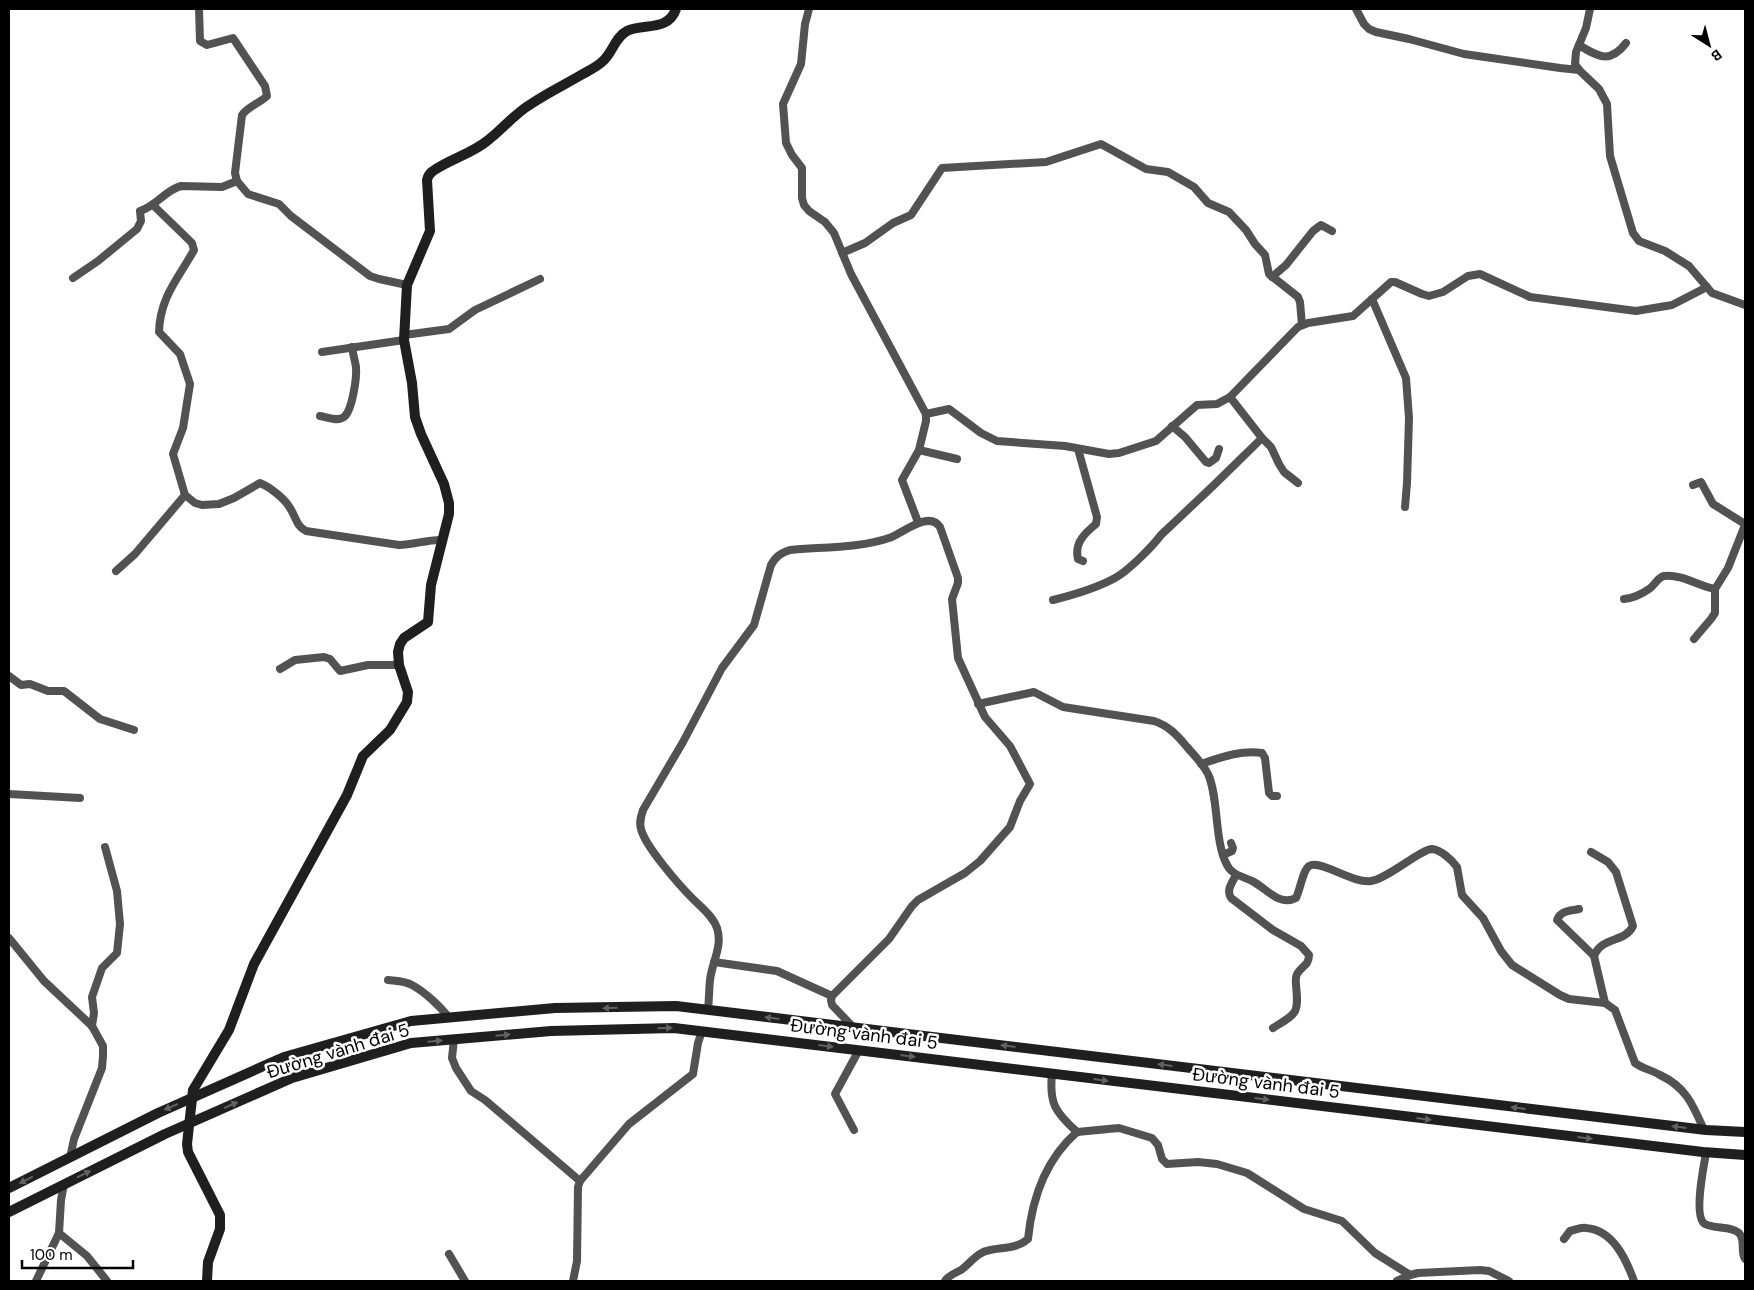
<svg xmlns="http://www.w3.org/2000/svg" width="1754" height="1290" font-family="'DM Sans',sans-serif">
<rect width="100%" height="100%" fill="#fff"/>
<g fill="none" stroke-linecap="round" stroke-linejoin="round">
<g stroke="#525252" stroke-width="8">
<path d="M199,9L200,41L207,45L233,38L265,86L267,96C260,103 247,107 242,115L235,173L237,181L248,194L279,204L291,216L370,276L379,279L407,285"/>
<path d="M809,9L805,24L801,64L783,104L786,143L792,155L802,168V198L804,205L809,211L825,222L834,233L851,274L926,414V421L919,450L902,480L918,522"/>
<path d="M1356,9L1364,24L1369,29L1376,32L1409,39L1464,54L1560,68L1579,70"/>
<path d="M1590,9L1586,28L1576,52L1575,64L1579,70L1599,89L1607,104L1610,156L1633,233L1639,241L1665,251L1689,266L1712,293L1745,305"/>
<path d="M1579,45C1598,57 1610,64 1626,43"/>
<path d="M154,206L192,243L194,250C178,279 160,297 159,332L180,354L190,384L183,428L173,454L185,495L195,503L202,505L219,504L234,498L260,483C270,487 285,499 290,508C296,517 296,526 306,531L399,545C414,545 428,539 443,540"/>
<path d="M842,253L865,243L893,223L911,215L942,168L1046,162L1101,144L1146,169L1168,172L1194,187L1208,203L1229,212L1246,230L1255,244L1265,255L1269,274L1298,297L1300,302L1302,325"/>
<path d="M1272,277L1286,265L1313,231L1321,225L1332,231"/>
<path d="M73,278L98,261L137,229L141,221L140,211C157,206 165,190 181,186L222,187L237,181"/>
<path d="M1372,299L1406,378L1409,418L1407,483L1405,507"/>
<path d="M404,335L449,329L475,310L540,279"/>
<path d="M322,352L404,340"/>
<path d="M1230,397L1262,438L1271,447L1279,464L1284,472L1298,483"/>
<path d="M926,414L949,409L981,433L997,441L1065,446L1109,454L1119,453L1156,441L1197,405L1217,404L1230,397L1298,327L1308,323L1353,316L1391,282H1395L1422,294L1429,296L1443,292L1468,276L1480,274L1530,297L1636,311L1672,305L1707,287"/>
<path d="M320,416C327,417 338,422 344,417C352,411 357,378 356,367C355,361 353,354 352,347"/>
<path d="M1172,426L1185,437L1206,462L1209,463L1216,458L1219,449"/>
<path d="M1078,449L1097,517L1096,524C1085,533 1074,543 1078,559L1083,561"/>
<path d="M919,450L957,459"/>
<path d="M1693,485L1701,482L1713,504L1745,524"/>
<path d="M116,571L135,554L185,495"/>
<path d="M1624,599C1633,598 1642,594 1649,589C1655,585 1658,577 1664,576C1682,574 1698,586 1715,589"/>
<path d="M1053,600C1073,595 1097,588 1115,578C1128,571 1152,547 1161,535L1215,484L1262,438"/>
<path d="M1694,639L1711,619L1715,613V589L1728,568L1745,525"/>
<path d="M280,669L295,660L324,657L330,659L340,671L368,665H399"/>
<path d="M9,676L21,685L30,684L48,691H64L100,719L134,730"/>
<path d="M978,704L1034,692L1063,707L1154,721C1169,726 1177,735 1187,747C1194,755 1203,764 1208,774C1219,798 1214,841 1227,865C1232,875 1242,876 1252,881C1265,887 1279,907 1296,898C1300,890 1303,870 1309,866C1320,859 1353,884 1371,881C1387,879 1421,849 1432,849C1441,850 1452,860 1457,867L1462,895L1483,918L1501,951L1512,965L1560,995L1569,999L1605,1003L1615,1010L1635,1063C1643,1069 1652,1070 1660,1075C1686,1087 1693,1105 1704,1130"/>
<path d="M1201,764C1222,757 1240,750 1262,753L1265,758L1269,793L1272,796H1277"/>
<path d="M9,794L80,798"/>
<path d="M1591,852L1608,862L1616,872L1633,926C1625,943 1602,936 1594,956L1605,1003"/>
<path d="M1223,855L1232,851L1233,848L1231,843"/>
<path d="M1236,875C1232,883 1226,890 1231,898L1273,930L1301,946L1309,955C1309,966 1301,966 1297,974C1295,978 1296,982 1296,985C1299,1014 1297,1013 1273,1028"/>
<path d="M1579,909C1571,911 1561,910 1557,920L1594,956"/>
<path d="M9,938L44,981L92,1026L103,1046V1056L102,1068L74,1139L70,1158"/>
<path d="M714,962L777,971L832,996"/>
<path d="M388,980C396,981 405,981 412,985C425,992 441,1007 449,1018"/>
<path d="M708,1010C709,1000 709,990 710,980C712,962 723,946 717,928C713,916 701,907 693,899C679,885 645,846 641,829C639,822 641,816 643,810L683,742L722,668L754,625L771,565C776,556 781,553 790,550C821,547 861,548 889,538C903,533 929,510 940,527L958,578V583L952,599L958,658L985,717L1010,746L1030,784L1020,801L1010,827L980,861L965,873L918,900L912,906L889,939L832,996L831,1000L832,1005L853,1027"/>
<path d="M92,1026L94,1013L92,997L102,968L117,953L120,924L117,891L105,847"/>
<path d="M454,1039L452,1058L456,1068L471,1091L485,1100L580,1181"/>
<path d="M1052,1074C1049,1103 1055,1112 1077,1132L1119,1128L1152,1138L1158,1145L1162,1159L1167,1164L1198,1162L1217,1164L1247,1173L1304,1209L1342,1221L1375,1253L1410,1275"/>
<path d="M854,1130L835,1094L859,1050"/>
<path d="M1706,1153C1704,1165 1693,1217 1705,1224C1715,1229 1731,1226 1739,1233C1746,1240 1740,1251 1745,1259"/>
<path d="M59,1233L87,1256L107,1281"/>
<path d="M1564,1239L1570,1231C1575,1230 1581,1227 1586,1228C1613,1230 1626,1259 1634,1281"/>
<path d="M449,1254L465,1281"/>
<path d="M36,1281L59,1233L61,1200L64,1184"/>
<path d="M573,1281L577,1261L578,1187L580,1181L629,1124L693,1074L698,1043L702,1031"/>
<path d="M945,1281C948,1276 955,1273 961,1270C971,1263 977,1252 990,1250C1005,1247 1016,1249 1028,1239C1032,1199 1046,1159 1077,1132"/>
<path d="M1397,1281L1410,1275L1418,1273L1480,1270L1489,1271L1509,1281"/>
</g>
<g stroke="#1f1f1f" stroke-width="10">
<path d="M9,1188L158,1113L284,1057L411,1021L555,1008L676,1006L1706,1130L1745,1132"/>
<path d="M9,1212L165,1134L292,1078L411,1043L551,1031L674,1028L1703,1152L1745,1155"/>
<path d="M207,1281L208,1262L220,1229V1215L188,1152L187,1144L193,1090L229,1030L254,964L347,795L363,756L390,730L407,702L408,692L399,665L398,652L400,644L404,638L428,622L431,585L449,514V503L444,484L421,434L415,417L412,383L404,340L407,285L430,231L427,180C428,176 430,173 433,171C450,159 471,154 487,141C502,130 514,114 531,104C547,93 564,85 581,75C588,71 597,67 603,61C613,52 615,37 627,31C643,23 668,32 676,9"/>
</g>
</g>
<defs><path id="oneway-solid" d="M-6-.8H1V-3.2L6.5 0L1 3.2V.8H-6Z" transform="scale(1.25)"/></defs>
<g fill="#626262">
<use href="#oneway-solid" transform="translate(610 1008) rotate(179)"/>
<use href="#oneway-solid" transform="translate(772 1018) rotate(-173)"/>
<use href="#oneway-solid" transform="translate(665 1028) rotate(-1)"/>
<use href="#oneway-solid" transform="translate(503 1035) rotate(-5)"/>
<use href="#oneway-solid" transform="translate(435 1041) rotate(-5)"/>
<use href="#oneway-solid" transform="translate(826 1046) rotate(7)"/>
<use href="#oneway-solid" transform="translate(1008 1046) rotate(-173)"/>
<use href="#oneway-solid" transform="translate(908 1056) rotate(7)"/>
<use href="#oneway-solid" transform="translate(1165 1065) rotate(-173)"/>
<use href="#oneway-solid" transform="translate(1101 1080) rotate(7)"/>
<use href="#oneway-solid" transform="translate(1262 1099) rotate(7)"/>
<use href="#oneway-solid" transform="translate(231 1105) rotate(-24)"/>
<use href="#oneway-solid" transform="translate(171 1107) rotate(156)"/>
<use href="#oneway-solid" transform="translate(1518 1108) rotate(-173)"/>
<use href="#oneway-solid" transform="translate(1424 1119) rotate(7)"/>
<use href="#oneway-solid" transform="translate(1679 1127) rotate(-173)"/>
<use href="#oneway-solid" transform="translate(1585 1138) rotate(7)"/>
<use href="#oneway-solid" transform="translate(84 1174) rotate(-26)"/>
<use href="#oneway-solid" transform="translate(26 1180) rotate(153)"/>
</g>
<g text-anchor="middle" stroke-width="5" stroke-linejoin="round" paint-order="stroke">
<g font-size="18" fill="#000" stroke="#fff">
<text transform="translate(864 1034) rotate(7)" y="6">Đường vành đai 5</text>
<text transform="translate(338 1051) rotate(-17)" y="6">Đường vành đai 5</text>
<text transform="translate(1266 1083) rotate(7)" y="6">Đường vành đai 5</text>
</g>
</g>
<rect width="1754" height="1290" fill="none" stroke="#000000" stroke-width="20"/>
<g transform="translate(1709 45) rotate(144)" stroke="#ffffff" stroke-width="4" paint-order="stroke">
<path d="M0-4L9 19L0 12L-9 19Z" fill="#000000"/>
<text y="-8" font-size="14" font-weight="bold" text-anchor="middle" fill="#000000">B</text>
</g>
<path d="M22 1260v8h111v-8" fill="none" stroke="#000000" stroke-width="2.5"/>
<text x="30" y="1260" font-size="15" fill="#000000" stroke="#ffffff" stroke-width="4" paint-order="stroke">100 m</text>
</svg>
